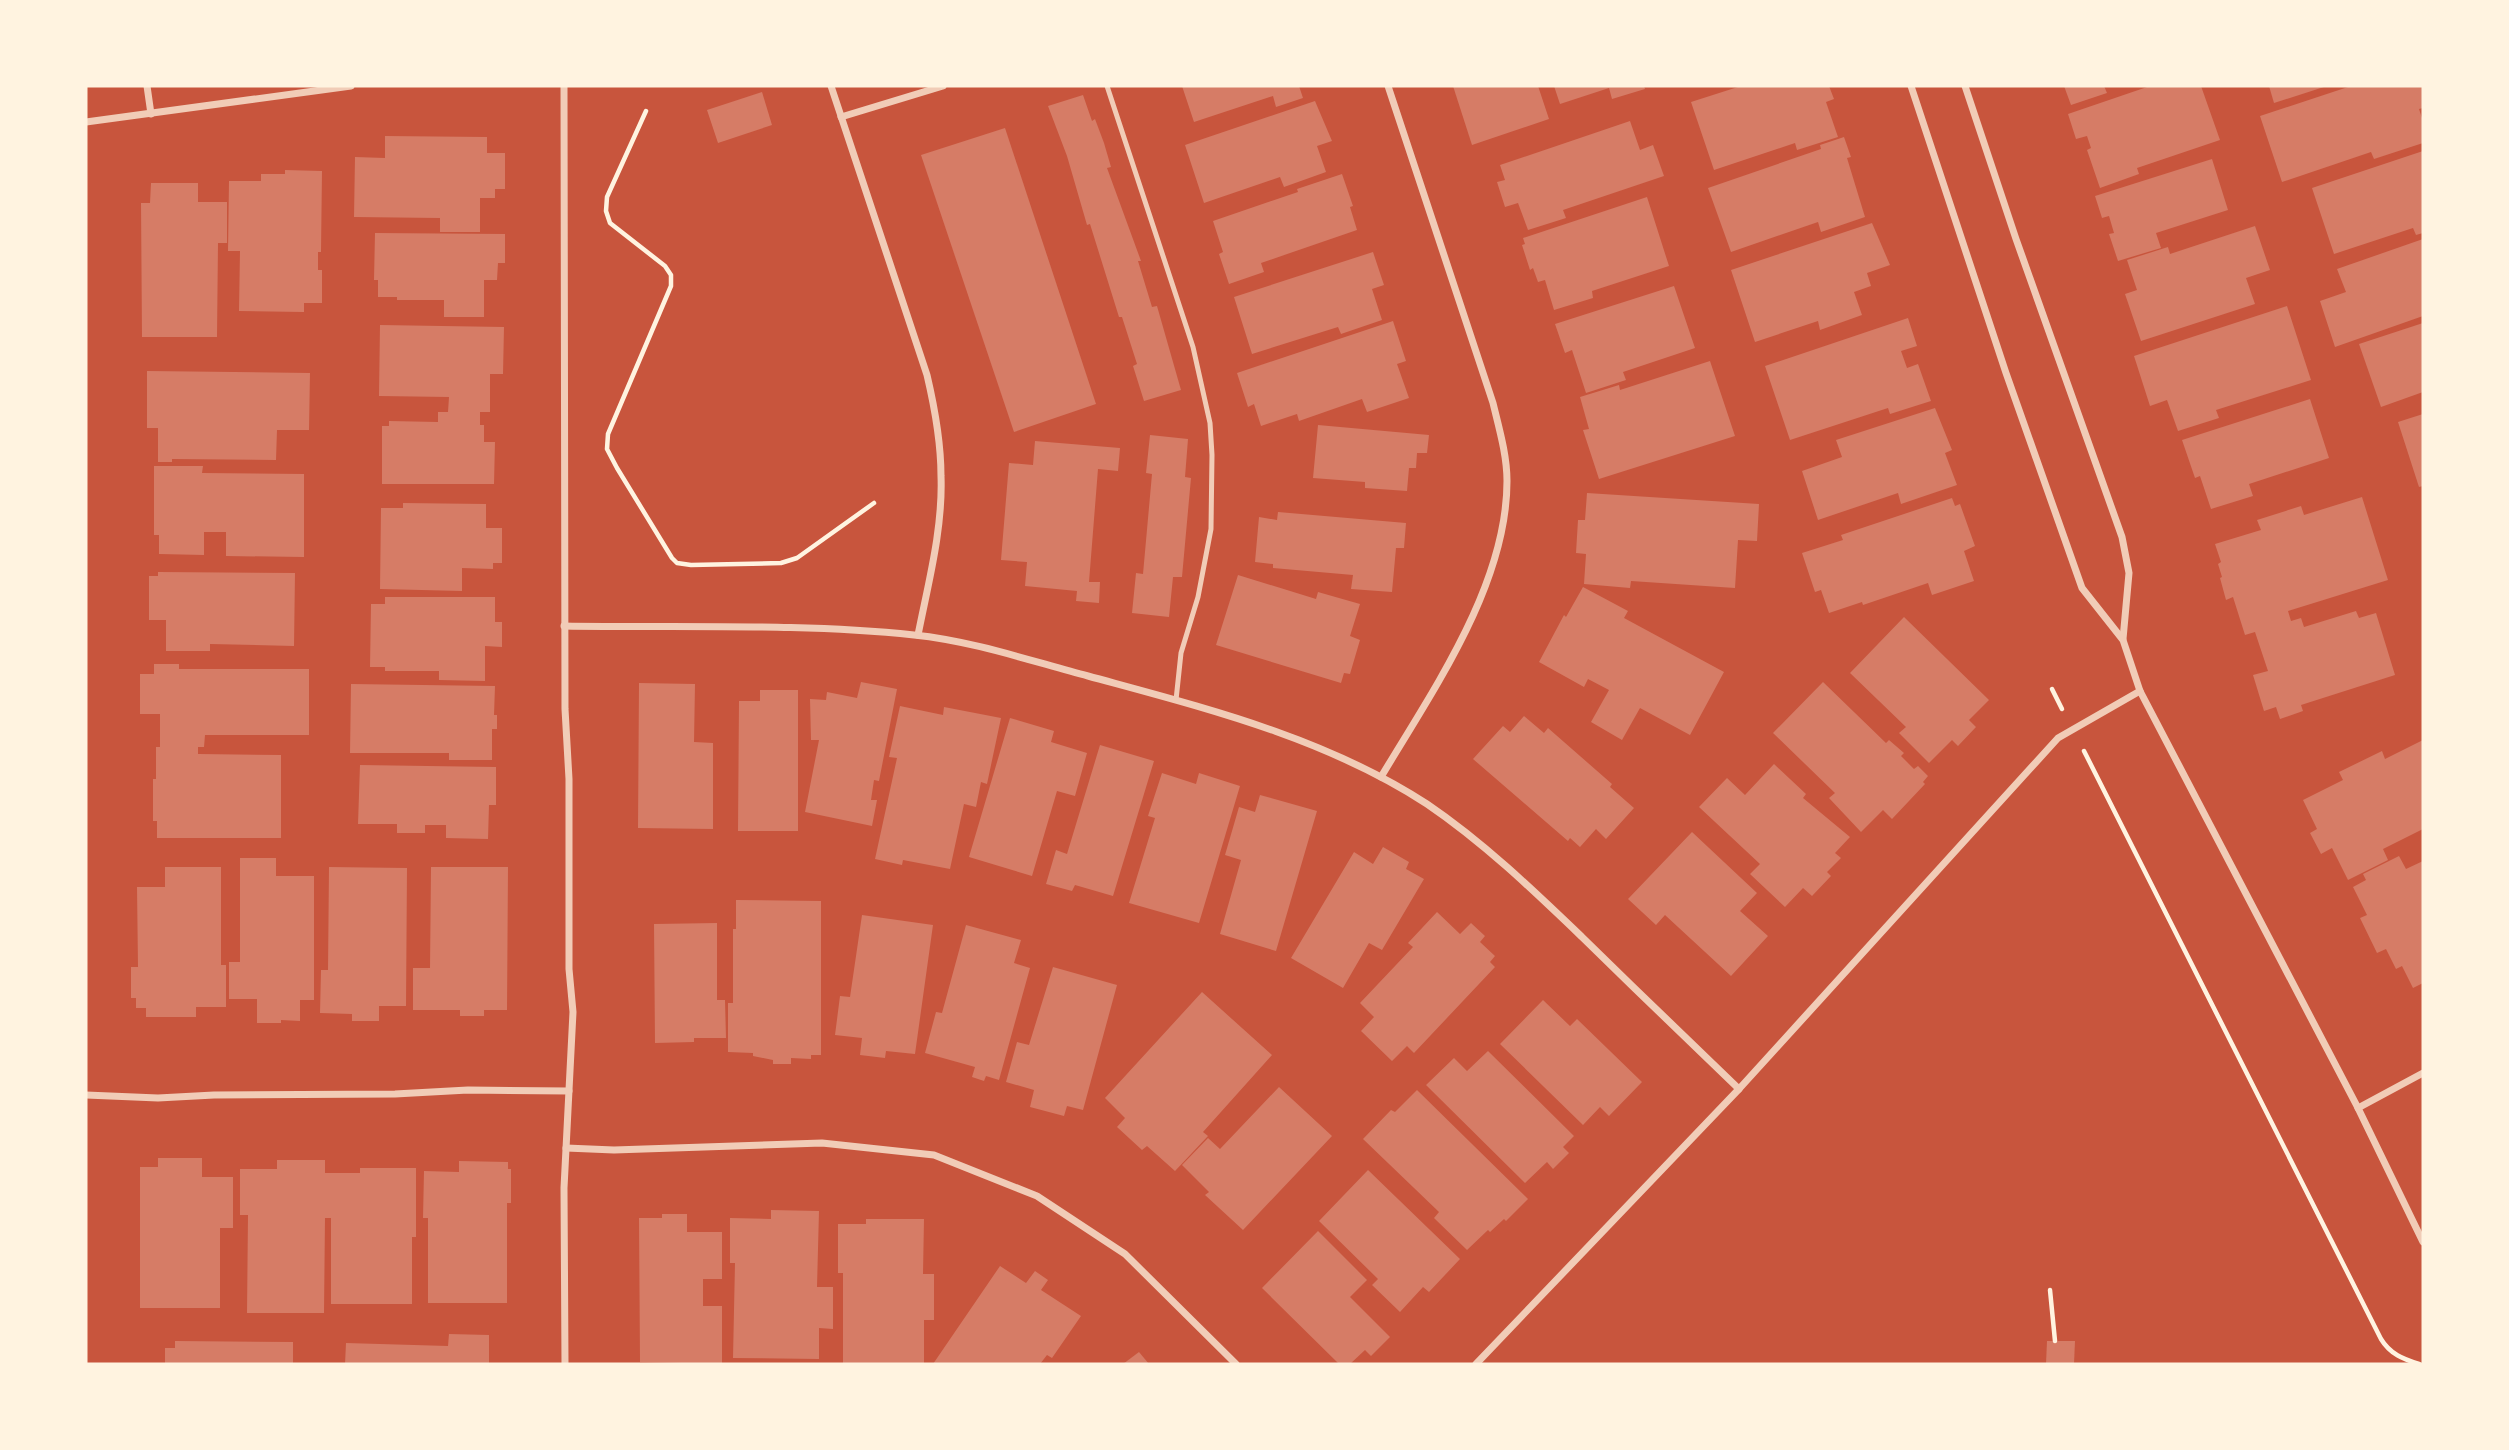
<svg xmlns="http://www.w3.org/2000/svg" width="2509" height="1450" font-family="Spectral,serif">
<rect width="100%" height="100%" fill="#c8553d"/>
<g fill="#d67c66">
<path d="M1182,86H1299L1303,98L1276,107L1273,96L1194,122Z"/>
<path d="M1453,86H1538L1549,119L1472,145Z"/>
<path d="M1554,86H1644L1645,89L1612,99L1609,88L1560,104Z"/>
<path d="M1741,86H1829L1834,99L1826,102L1838,137L1797,150L1795,143L1714,170L1691,102Z"/>
<path d="M2064,86H2104L2107,93L2071,105Z"/>
<path d="M2150,86H2201L2220,140L2137,168L2139,174L2100,188L2087,150L2091,148L2087,136L2076,139L2068,114Z"/>
<path d="M2269,86H2327L2274,103Z"/>
<path d="M2351,86L2423,87V108L2419,109L2423,121V143L2374,159L2371,152L2282,182L2260,116Z"/>
<path d="M762,92L772,125L718,143L707,110Z"/>
<path d="M1083,95L1092,121L1095,119L1104,143L1111,167L1107,168L1141,261H1138L1152,307L1157,306L1181,390L1144,401L1133,366L1137,364L1122,317H1119L1090,224L1087,225L1067,156L1048,106Z"/>
<path d="M1315,101L1332,141L1317,146L1326,172L1284,187L1280,177L1204,203L1185,145Z"/>
<path d="M1630,121L1640,150L1653,145L1664,176L1563,210L1566,218L1528,230L1518,203L1505,207L1497,182L1505,180L1500,165Z"/>
<path d="M1005,128L1096,404L1014,432L921,155Z"/>
<path d="M385,136L487,137V153H505V189H495V198H480V232H440V218L354,217L355,157L385,158Z"/>
<path d="M1844,137L1851,157L1847,158L1865,217L1821,232L1818,222L1731,252L1708,188L1821,149L1820,145Z"/>
<path d="M2423,151V233L2416,235L2413,228L2334,254L2312,188Z"/>
<path d="M2212,159L2228,210L2156,233L2161,248L2118,261L2109,234L2114,233L2109,216L2102,218L2095,196Z"/>
<path d="M285,170L322,171L321,252H318V270H322V303H304V312L239,311L240,251H228L229,181H261V174H285Z"/>
<path d="M1342,174L1353,206L1350,207L1357,230L1261,263L1264,272L1229,284L1219,254L1223,252L1213,221L1298,192L1297,189Z"/>
<path d="M151,183H198V202H227V243H218L217,337H142L141,203H150Z"/>
<path d="M1647,197L1669,266L1592,291L1593,298L1554,310L1545,280L1538,282L1533,268L1530,270L1522,245L1525,244L1523,238Z"/>
<path d="M1872,223L1890,265L1867,273L1871,286L1854,292L1862,315L1820,330L1818,321L1755,342L1731,270Z"/>
<path d="M2255,226L2270,270L2246,278L2255,304L2141,341L2125,294L2137,290L2127,260L2168,247L2170,254Z"/>
<path d="M375,233L505,234V263H498L497,280H484V317H444V300H397V297H378V280H374Z"/>
<path d="M2423,239V316L2335,347L2320,301L2346,292L2337,269Z"/>
<path d="M1373,252L1384,285L1372,289L1382,320L1341,334L1338,327L1252,354L1234,297Z"/>
<path d="M1674,286L1695,348L1623,372L1626,380L1586,393L1572,350L1565,353L1555,324Z"/>
<path d="M2287,306L2311,380L2216,410L2219,418L2178,431L2167,400L2150,406L2134,356Z"/>
<path d="M1908,318L1917,346L1901,351L1907,368L1918,364L1931,401L1890,414L1888,408L1790,440L1765,366Z"/>
<path d="M1393,321L1406,361L1397,364L1409,398L1367,412L1362,399L1299,421L1297,414L1261,426L1254,404L1248,407L1237,373Z"/>
<path d="M2423,323V392L2381,407L2359,344Z"/>
<path d="M380,325L504,327L503,374H490V412H480V425H484V442H495L494,484H382V426H389V421L438,422V412H448L449,397L379,396Z"/>
<path d="M1710,361L1735,436L1599,479L1583,430L1589,429L1580,397L1619,385L1620,390Z"/>
<path d="M147,371L310,373L309,430H277L276,460L172,459V462H158V428H147Z"/>
<path d="M2310,399L2329,458L2249,484L2253,496L2211,509L2200,476L2195,478L2182,440Z"/>
<path d="M1935,408L1952,450L1945,453L1957,485L1901,504L1898,493L1818,520L1802,471L1842,457L1836,440Z"/>
<path d="M2423,414V486L2419,487L2398,422Z"/>
<path d="M1318,425L1429,435L1427,453H1417L1416,468H1409L1407,491L1365,488V482L1313,478Z"/>
<path d="M1150,435L1188,439L1185,477L1191,478L1182,577H1173L1169,617L1132,613L1136,573L1143,574L1152,474L1146,473Z"/>
<path d="M1035,441L1120,448L1118,471L1098,469L1089,582H1100L1099,603L1076,601L1077,591L1025,586L1027,562L1001,560L1009,463L1033,465Z"/>
<path d="M154,466H203L202,473L304,474V557L226,556V532H204V555L159,554V535H154Z"/>
<path d="M1587,493L1759,504L1757,541L1738,540L1735,588L1631,581L1630,588L1584,584L1586,554L1576,553L1578,520H1585Z"/>
<path d="M2362,497L2388,580L2288,611L2291,621L2301,618L2304,627L2356,611L2359,618L2376,613L2395,675L2301,705L2303,711L2280,719L2276,707L2264,711L2253,675L2268,671L2255,632L2245,635L2233,597L2226,600L2220,578L2222,577L2218,564L2221,562L2215,544L2261,530L2257,520L2301,506L2304,515Z"/>
<path d="M1952,498L1955,506L1960,504L1975,546L1964,551L1974,581L1932,595L1928,583L1863,605L1862,602L1829,613L1821,590L1815,592L1802,553L1843,540L1841,535Z"/>
<path d="M403,503L486,504V528H502V563H493V569L462,568V591L380,589L381,508H403Z"/>
<path d="M1278,512L1406,523L1404,548H1396L1392,592L1351,589L1353,575L1273,568V564L1255,562L1259,517L1277,520Z"/>
<path d="M158,572L295,573L294,646L210,644V651H166V620H149V576H158Z"/>
<path d="M1238,575L1316,599L1318,592L1360,604L1350,636L1360,640L1350,674L1344,673L1341,683L1216,645Z"/>
<path d="M1583,587L1628,611L1624,618L1724,672L1690,735L1640,708L1622,740L1591,722L1609,690L1588,679L1584,687L1539,662L1564,615L1566,617Z"/>
<path d="M385,597H495V622H502V647L485,646V681L439,680V671H385V667H370L371,604H385Z"/>
<path d="M1904,617L1989,700L1969,720L1976,727L1958,746L1952,740L1929,763L1899,733L1906,727L1850,673Z"/>
<path d="M154,664H179V669H309V735H205L204,747H198V754L281,755V838H157V821H153V779H156V747H160V714H140V674H154Z"/>
<path d="M861,682L897,689L879,781L874,780L871,800H877L872,826L805,812L819,740H811L810,699L826,700L827,692L857,698Z"/>
<path d="M1823,682L1886,743L1889,740L1904,753L1901,756L1914,769L1918,766L1928,776L1923,782L1925,784L1892,819L1883,810L1861,832L1829,798L1835,793L1773,733Z"/>
<path d="M639,683L695,684L694,742L713,743V829L638,828Z"/>
<path d="M351,684L495,686L494,715H497V729H492V760H449V753H350Z"/>
<path d="M760,690H798V831H738L739,701H760Z"/>
<path d="M900,706L943,715L944,707L1001,718L987,784L981,782L976,807L964,804L950,869L903,860L902,865L875,859L897,758L889,757Z"/>
<path d="M1524,716L1544,733L1548,728L1612,784L1610,787L1634,808L1606,839L1596,829L1580,847L1570,838L1568,841L1473,759L1503,726L1510,732Z"/>
<path d="M1010,718L1054,731L1051,742L1087,753L1075,796L1057,791L1032,876L969,857Z"/>
<path d="M2423,740V829L2383,849L2388,860L2348,880L2332,848L2321,854L2310,833L2317,829L2303,800L2343,780L2339,772L2382,751L2385,759Z"/>
<path d="M1100,745L1154,761L1113,896L1075,885L1072,891L1046,884L1056,850L1067,854Z"/>
<path d="M1774,764L1806,794L1803,798L1850,837L1835,853L1841,858L1827,872L1831,876L1812,896L1803,888L1785,907L1750,874L1760,864L1699,807L1727,778L1745,795Z"/>
<path d="M360,765L496,767V805H489L488,839L446,838V825H425V833H397V824H358Z"/>
<path d="M1162,773L1196,784L1199,773L1240,786L1199,923L1129,903L1155,818L1148,816Z"/>
<path d="M1260,795L1317,811L1276,951L1220,934L1241,860L1225,855L1239,807L1255,812Z"/>
<path d="M1692,832L1757,893L1740,911L1768,936L1731,976L1665,915L1656,925L1628,899Z"/>
<path d="M1383,847L1409,862L1406,869L1424,879L1382,950L1369,943L1343,988L1291,958L1354,852L1373,864Z"/>
<path d="M2399,856L2406,869L2423,861V983L2413,988L2402,966L2396,969L2386,949L2377,953L2360,918L2367,915L2353,887L2366,880L2363,874Z"/>
<path d="M240,858H276V876H314V1000H300V1021L281,1020V1023H257V999H229V962H240Z"/>
<path d="M165,867H221V965H226V1007H196V1017H146V1008H136V998H131V967H138L137,887H165Z"/>
<path d="M329,867L407,868L406,1006H379V1021H352V1014L320,1013L321,970H328Z"/>
<path d="M431,867H508L507,1010H484V1016H460V1010H413V968H430Z"/>
<path d="M736,900L821,901V1055H811V1059L791,1058V1064H773V1060L753,1056V1053L728,1052V1003H733V929H736Z"/>
<path d="M1437,912L1460,934L1471,923L1485,936L1480,942L1495,956L1490,962L1495,967L1414,1053L1407,1046L1392,1061L1361,1031L1374,1017L1360,1003L1413,947L1408,943Z"/>
<path d="M862,915L933,925L915,1054L886,1051L885,1058L860,1055L862,1038L835,1035L840,996L850,997Z"/>
<path d="M717,923V1000H725L726,1038H694V1042L655,1043L654,924Z"/>
<path d="M966,925L1021,940L1014,963L1030,968L999,1080L986,1076L984,1081L972,1077L975,1067L925,1053L936,1012L942,1013Z"/>
<path d="M1053,967L1117,985L1083,1110L1067,1106L1064,1116L1030,1107L1034,1090L1006,1082L1017,1042L1029,1045Z"/>
<path d="M1202,992L1272,1055L1203,1132L1208,1136L1175,1171L1147,1146L1142,1150L1117,1127L1125,1118L1105,1098Z"/>
<path d="M1543,1000L1570,1026L1577,1019L1642,1082L1609,1116L1600,1107L1583,1125L1500,1044Z"/>
<path d="M1488,1051L1574,1136L1563,1147L1569,1153L1553,1169L1547,1162L1525,1183L1426,1085L1454,1058L1467,1071Z"/>
<path d="M1279,1087L1332,1136L1243,1230L1205,1195L1209,1192L1182,1165L1208,1138L1220,1149Z"/>
<path d="M1417,1090L1528,1199L1506,1221L1504,1219L1490,1232L1488,1230L1467,1250L1434,1218L1439,1212L1363,1139L1391,1110L1395,1112Z"/>
<path d="M158,1158H202V1177H233V1228H220V1308H140V1167H158Z"/>
<path d="M277,1160H325V1173H360V1168H416V1237H412V1304H331V1218H325L324,1313H247L248,1215H240V1169H277Z"/>
<path d="M459,1161L508,1162V1169H511V1203H507V1303H428V1218H423L424,1171L459,1172Z"/>
<path d="M1368,1170L1460,1259L1429,1292L1423,1287L1400,1312L1372,1285L1378,1279L1319,1221Z"/>
<path d="M771,1210L819,1211L817,1287H833V1329L819,1328V1359L733,1358L735,1263H730V1218L771,1219Z"/>
<path d="M662,1214H687V1232H722V1279H703V1306H722V1364L640,1362L639,1218H662Z"/>
<path d="M866,1219H924L923,1274H934V1320H924V1364H843V1273H838V1224H866Z"/>
<path d="M1318,1231L1367,1280L1350,1297L1390,1337L1371,1356L1365,1350L1350,1364H1339L1262,1288Z"/>
<path d="M1000,1266L1026,1283L1035,1271L1048,1280L1041,1290L1081,1316L1052,1358L1047,1355L1040,1364H933Z"/>
<path d="M449,1334L489,1335V1364H345L346,1343L448,1346Z"/>
<path d="M175,1341L293,1342V1364H165V1348H175Z"/>
<path d="M2047,1341H2075L2074,1364H2046Z"/>
<path d="M1139,1352L1149,1364H1123Z"/>
</g>
<g fill="none" stroke-linecap="round" stroke-linejoin="round">
<g stroke="#fff3e0" stroke-width="4.5">
<path d="M646,111L607,197L606,211L610,223L665,266L671,275V286L608,434L607,449L617,468L672,558L677,563L691,565L781,563L797,558L874,503"/>
<path d="M2052,689L2062,709"/>
<path d="M2084,751L2381,1339C2390,1354 2403,1359 2419,1364"/>
<path d="M2050,1290L2055,1341"/>
</g>
<path stroke="#f1ccb7" stroke-width="5" d="M1107,86L1193,347L1210,423L1212,455L1211,529L1198,597L1181,653L1176,700"/>
<g stroke="#f1ccb7" stroke-width="7">
<path d="M147,86L151,114"/>
<path d="M564,86L565,709L569,779V969L573,1012L564,1188L565,1364"/>
<path d="M831,86L927,375C935,409 941,442 941,476C943,529 928,584 918,635"/>
<path d="M1911,86L2006,373L2082,588L2123,640L2140,691L2358,1108L2423,1242"/>
<path d="M1965,86L2016,239L2122,537L2129,573L2123,639"/>
<path d="M841,117L943,86"/>
<path d="M86,122L351,86"/>
<path d="M564,626C680,628 799,623 914,635C973,641 1031,661 1088,676C1205,708 1324,737 1427,804C1483,842 1533,890 1582,937C1634,988 1687,1039 1739,1089"/>
<path d="M1381,777C1433,690 1507,585 1507,481C1507,455 1499,428 1493,403L1388,86"/>
<path d="M86,1095L158,1098L214,1095L395,1094L468,1090L569,1091"/>
<path d="M2358,1108L2423,1073"/>
<path d="M566,1148L614,1150L822,1143L934,1155L1037,1196L1125,1254L1236,1364"/>
<path d="M1476,1364L1739,1089L2058,738L2140,691"/>
</g>
</g>
<rect width="2509" height="1450" fill="none" stroke="#fff3e0" stroke-width="175"/>
</svg>
